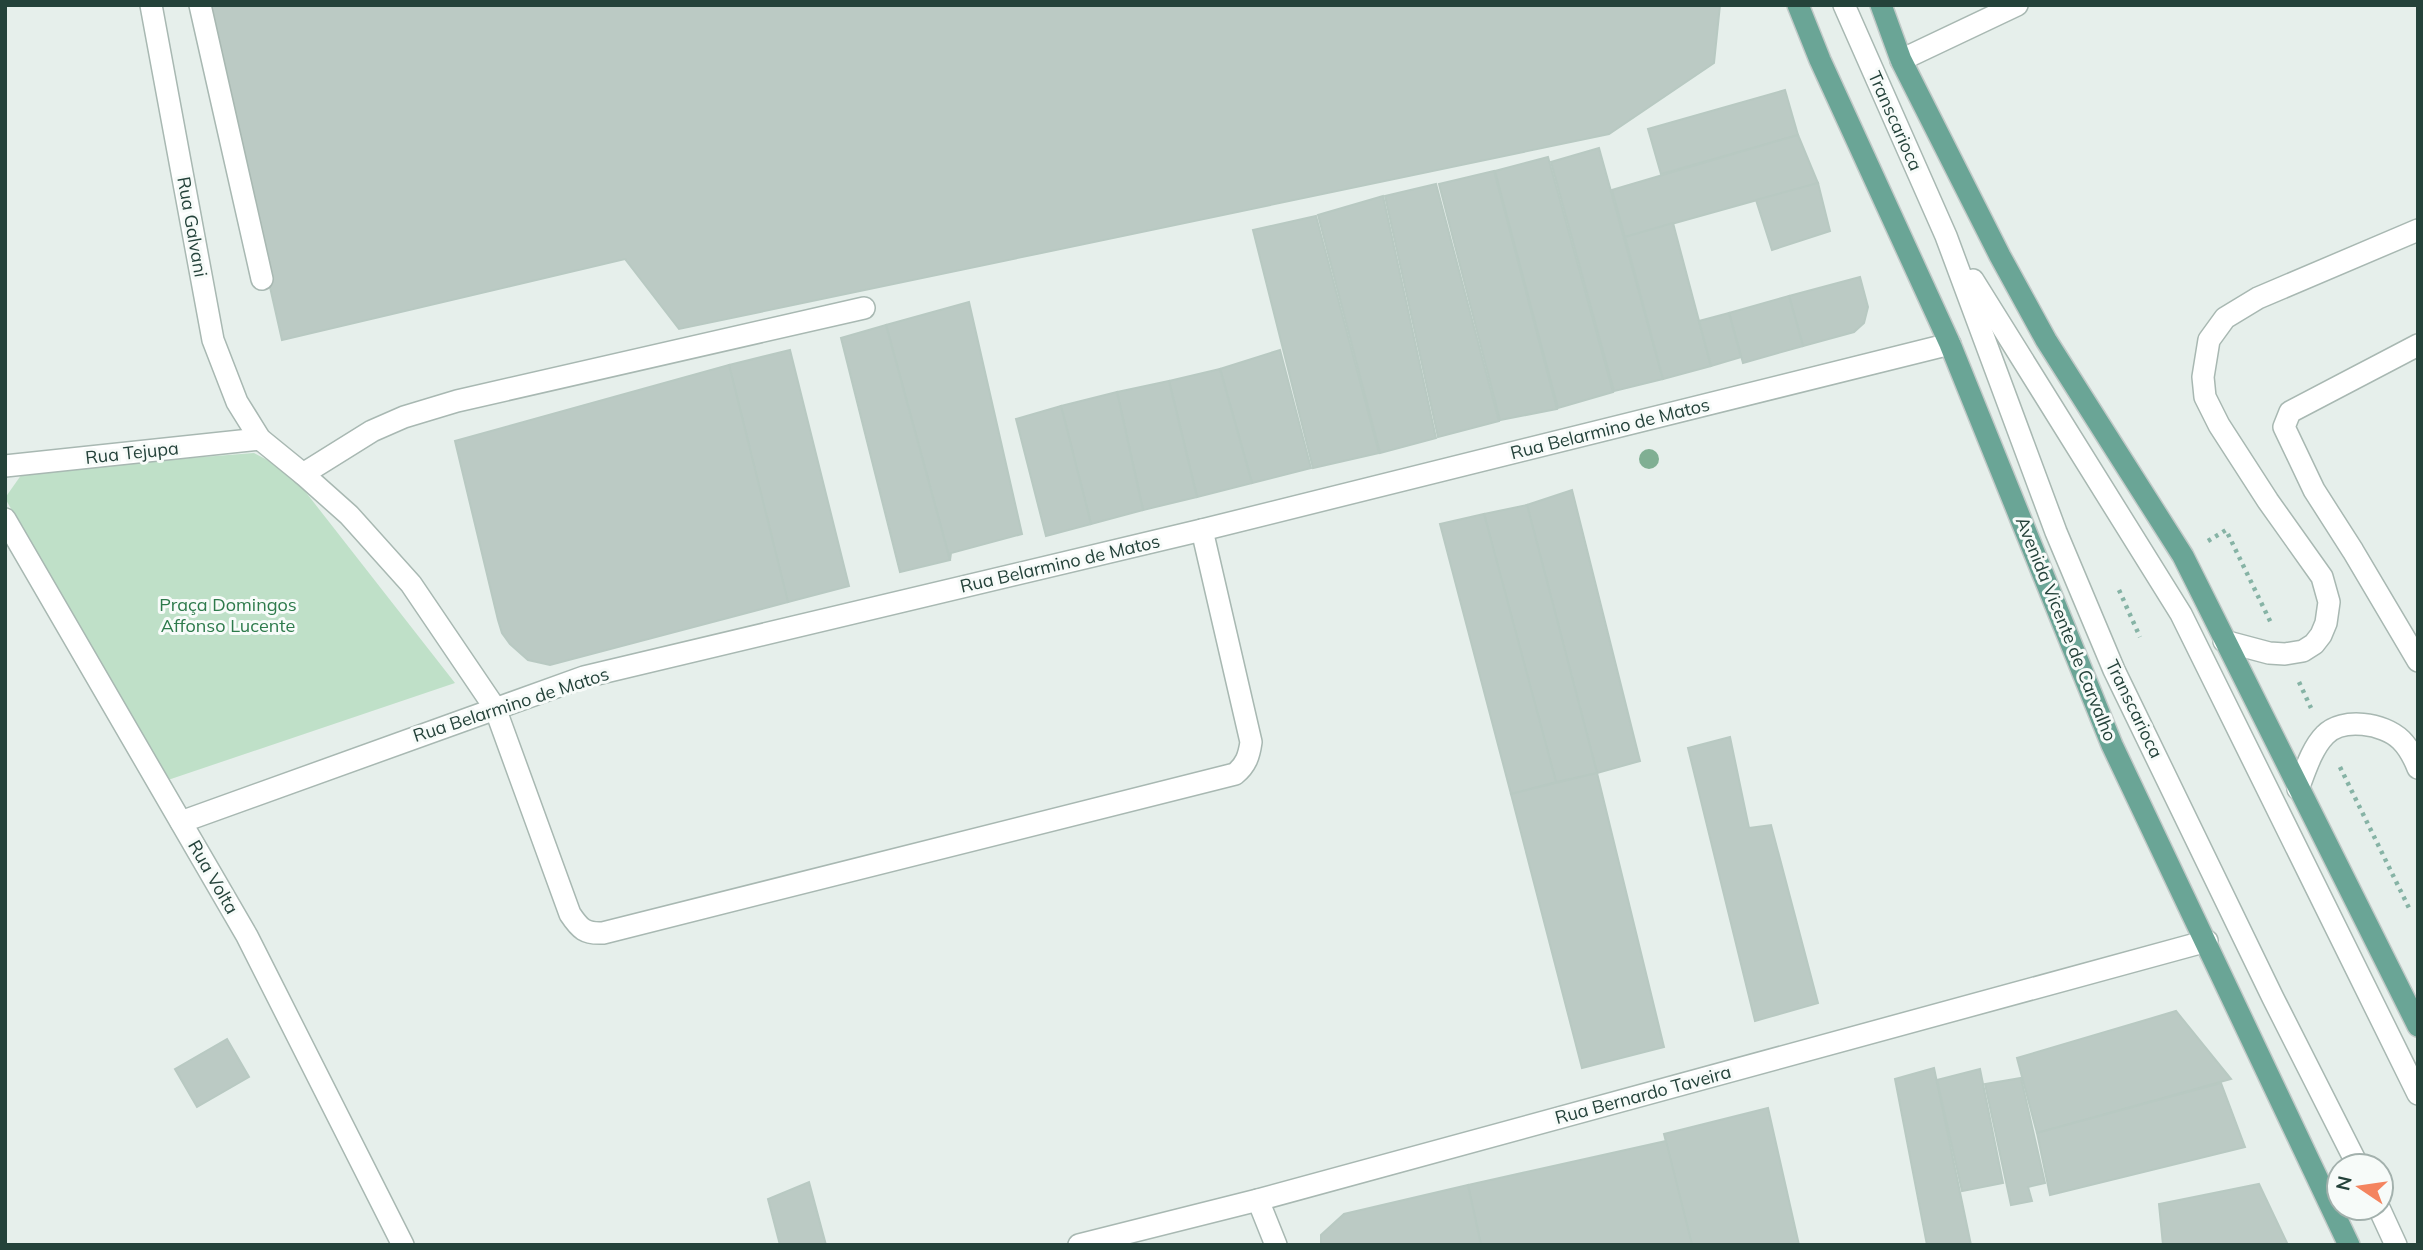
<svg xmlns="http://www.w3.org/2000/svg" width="2423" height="1250" font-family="Mulish,sans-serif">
<rect width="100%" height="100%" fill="#e6efeb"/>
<path fill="#bfe0c8" d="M254,453L290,472L455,683L165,781L5,498L24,471Z"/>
<g fill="#bbcac4" stroke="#b8c9c2" stroke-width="2">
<path d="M206,5H1720L1714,63L1609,134L679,329L625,259L282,340Z"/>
<path d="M1785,90L1798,135L1661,174L1648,129Z"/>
<path d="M1798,135L1818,183L1625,237L1612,190Z"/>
<path d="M1599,148L1663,379L1614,391L1551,162Z"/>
<path d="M1548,157L1613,392L1558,408L1495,171Z"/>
<path d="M1494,171L1557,409L1500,420L1439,184Z"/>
<path d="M1818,183L1830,231L1772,250L1756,200Z"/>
<path d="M1436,184L1499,421L1438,437L1385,196Z"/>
<path d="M1383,196L1436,438L1380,453L1318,215Z"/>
<path d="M1316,216L1379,453L1313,468L1253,230Z"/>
<path d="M1673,223L1711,366L1663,379L1625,237Z"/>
<path d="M1860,277L1868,307L1864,323L1854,332L1803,346L1789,296Z"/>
<path d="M1789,296L1803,346L1743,363L1729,313Z"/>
<path d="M969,302L1022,534L951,553L950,560L886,325Z"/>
<path d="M1729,313L1741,357L1711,366L1699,321Z"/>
<path d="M886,325L950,560L900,572L841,338Z"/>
<path d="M790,350L849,586L788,602L729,365Z"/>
<path d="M1280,350L1311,468L1252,483L1220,369Z"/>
<path d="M729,365L788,602L550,665L528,660L510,644L502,633L498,620L455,441Z"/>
<path d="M1220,369L1252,483L1197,497L1169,381Z"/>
<path d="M1169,381L1197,497L1143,510L1117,392Z"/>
<path d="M1117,392L1143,510L1091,524L1061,406Z"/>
<path d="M1061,406L1091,524L1046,536L1016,419Z"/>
<path d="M1572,490L1640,761L1597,773L1527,505Z"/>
<path d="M1527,505L1597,773L1556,782L1484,514Z"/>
<path d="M1484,514L1556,782L1511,794L1440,524Z"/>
<path d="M1730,737L1749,828L1771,825L1818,1003L1755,1021L1688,748Z"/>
<path d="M1597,773L1664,1047L1582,1068L1511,794Z"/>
<path d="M2176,1011L2231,1079L2037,1133L2017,1058Z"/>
<path d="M227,1039L249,1077L197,1107L175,1069Z"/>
<path d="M1934,1068L1971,1245H1927L1895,1079Z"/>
<path d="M1980,1069L2003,1183L1962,1191L1937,1080Z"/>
<path d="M2021,1078L2045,1183L2028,1187L2032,1201L2011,1205L1985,1084Z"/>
<path d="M2221,1083L2245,1147L2050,1195L2037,1133Z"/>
<path d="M1768,1108L1799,1245H1692L1664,1134Z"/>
<path d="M1666,1141L1692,1245H1481L1468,1185Z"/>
<path d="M809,1182L826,1245H780L768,1199Z"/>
<path d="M2259,1184L2288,1245H2163L2159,1204Z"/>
<path d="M1468,1185L1481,1245H1321V1235L1344,1214Z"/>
</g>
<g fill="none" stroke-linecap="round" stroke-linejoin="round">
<defs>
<g id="minor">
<path d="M151,5L213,340L237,402L260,439L303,474L349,515L411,584L495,708L570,914C580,929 585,934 603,933L1235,774C1246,765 1249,756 1251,742L1202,530"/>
<path d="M200,5L262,279"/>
<path d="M1844,5L1946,236L2056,532L2114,670L2273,998L2358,1166"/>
<path d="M1901,60L2017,5"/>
<path d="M1973,280L2181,614L2418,1094"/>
<path d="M2418,345L2290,412L2284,427L2314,490L2353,551L2418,661"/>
<path d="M5,466L260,439"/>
<path d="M303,474L372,431L404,417L457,401L864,308"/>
<path d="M5,519L247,936L403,1245"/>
<path d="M2224,641L2269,653L2285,654L2303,651L2314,644L2321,635L2326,623L2329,602L2322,577L2268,501L2219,425L2205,397L2203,377L2209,340L2225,318L2258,298L2418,230"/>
<path d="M2298,789C2305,771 2312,748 2325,735C2342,717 2384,723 2401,740C2409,748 2414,758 2418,768"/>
<path d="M181,822L584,677L1202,530L1950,344"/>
<path d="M1258,1200L1276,1245"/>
<path d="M2379,1208L2396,1245"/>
<path d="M1079,1245L1258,1200L2207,941"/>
</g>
<g id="major">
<path d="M1798,5L1820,60L1950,344L2112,745L2349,1245"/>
<path d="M1881,5L1901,60L2000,256L2046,340L2183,556L2418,1026"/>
</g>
</defs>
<use href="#minor" stroke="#a8b8b2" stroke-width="24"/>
<use href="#major" stroke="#c2cac8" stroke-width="24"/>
<g stroke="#86b3a5" stroke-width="4.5" stroke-dasharray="3.5 5" stroke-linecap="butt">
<path d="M2208,541L2226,530L2271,623"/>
<path d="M2119,590L2140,637"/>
<path d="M2299,682L2311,708"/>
<path d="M2340,767L2409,908"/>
</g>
<use href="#minor" stroke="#fff" stroke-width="21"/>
<use href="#major" stroke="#6aa596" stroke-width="21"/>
</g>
<circle fill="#80af93" cx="1649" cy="459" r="10"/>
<g text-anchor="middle" stroke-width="6" stroke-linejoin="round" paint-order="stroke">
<g font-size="18" fill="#24423a" stroke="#f7fbf9">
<text transform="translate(1895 121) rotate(66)" y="6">Transcarioca</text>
<text transform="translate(192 227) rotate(80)" y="6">Rua Galvani</text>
<text transform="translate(1610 429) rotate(-14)" y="6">Rua Belarmino de Matos</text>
<text transform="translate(132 453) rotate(-6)" y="6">Rua Tejupa</text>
<text transform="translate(1060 564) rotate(-13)" y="6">Rua Belarmino de Matos</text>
<text transform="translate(2066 629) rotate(68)" y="6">Avenida Vicente de Carvalho</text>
<text transform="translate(511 705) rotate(-18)" y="6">Rua Belarmino de Matos</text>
<text transform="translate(2134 709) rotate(64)" y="6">Transcarioca</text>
<text transform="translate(213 877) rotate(60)" y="6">Rua Volta</text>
<text transform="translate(1643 1095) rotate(-15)" y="6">Rua Bernardo Taveira</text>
</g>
<g font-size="18" fill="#2d7a4b" stroke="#f7fbf9">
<text x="228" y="611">Praça Domingos<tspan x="228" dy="21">Affonso Lucente</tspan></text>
</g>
</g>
<rect width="2423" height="1250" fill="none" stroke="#24423a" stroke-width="14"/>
<g transform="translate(2360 1187) rotate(283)"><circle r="33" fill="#f7fbf9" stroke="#a3b1ad" stroke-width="2"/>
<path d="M0-5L12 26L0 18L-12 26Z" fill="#f4845f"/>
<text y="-10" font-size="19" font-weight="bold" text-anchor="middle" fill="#24423a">N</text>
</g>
</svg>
